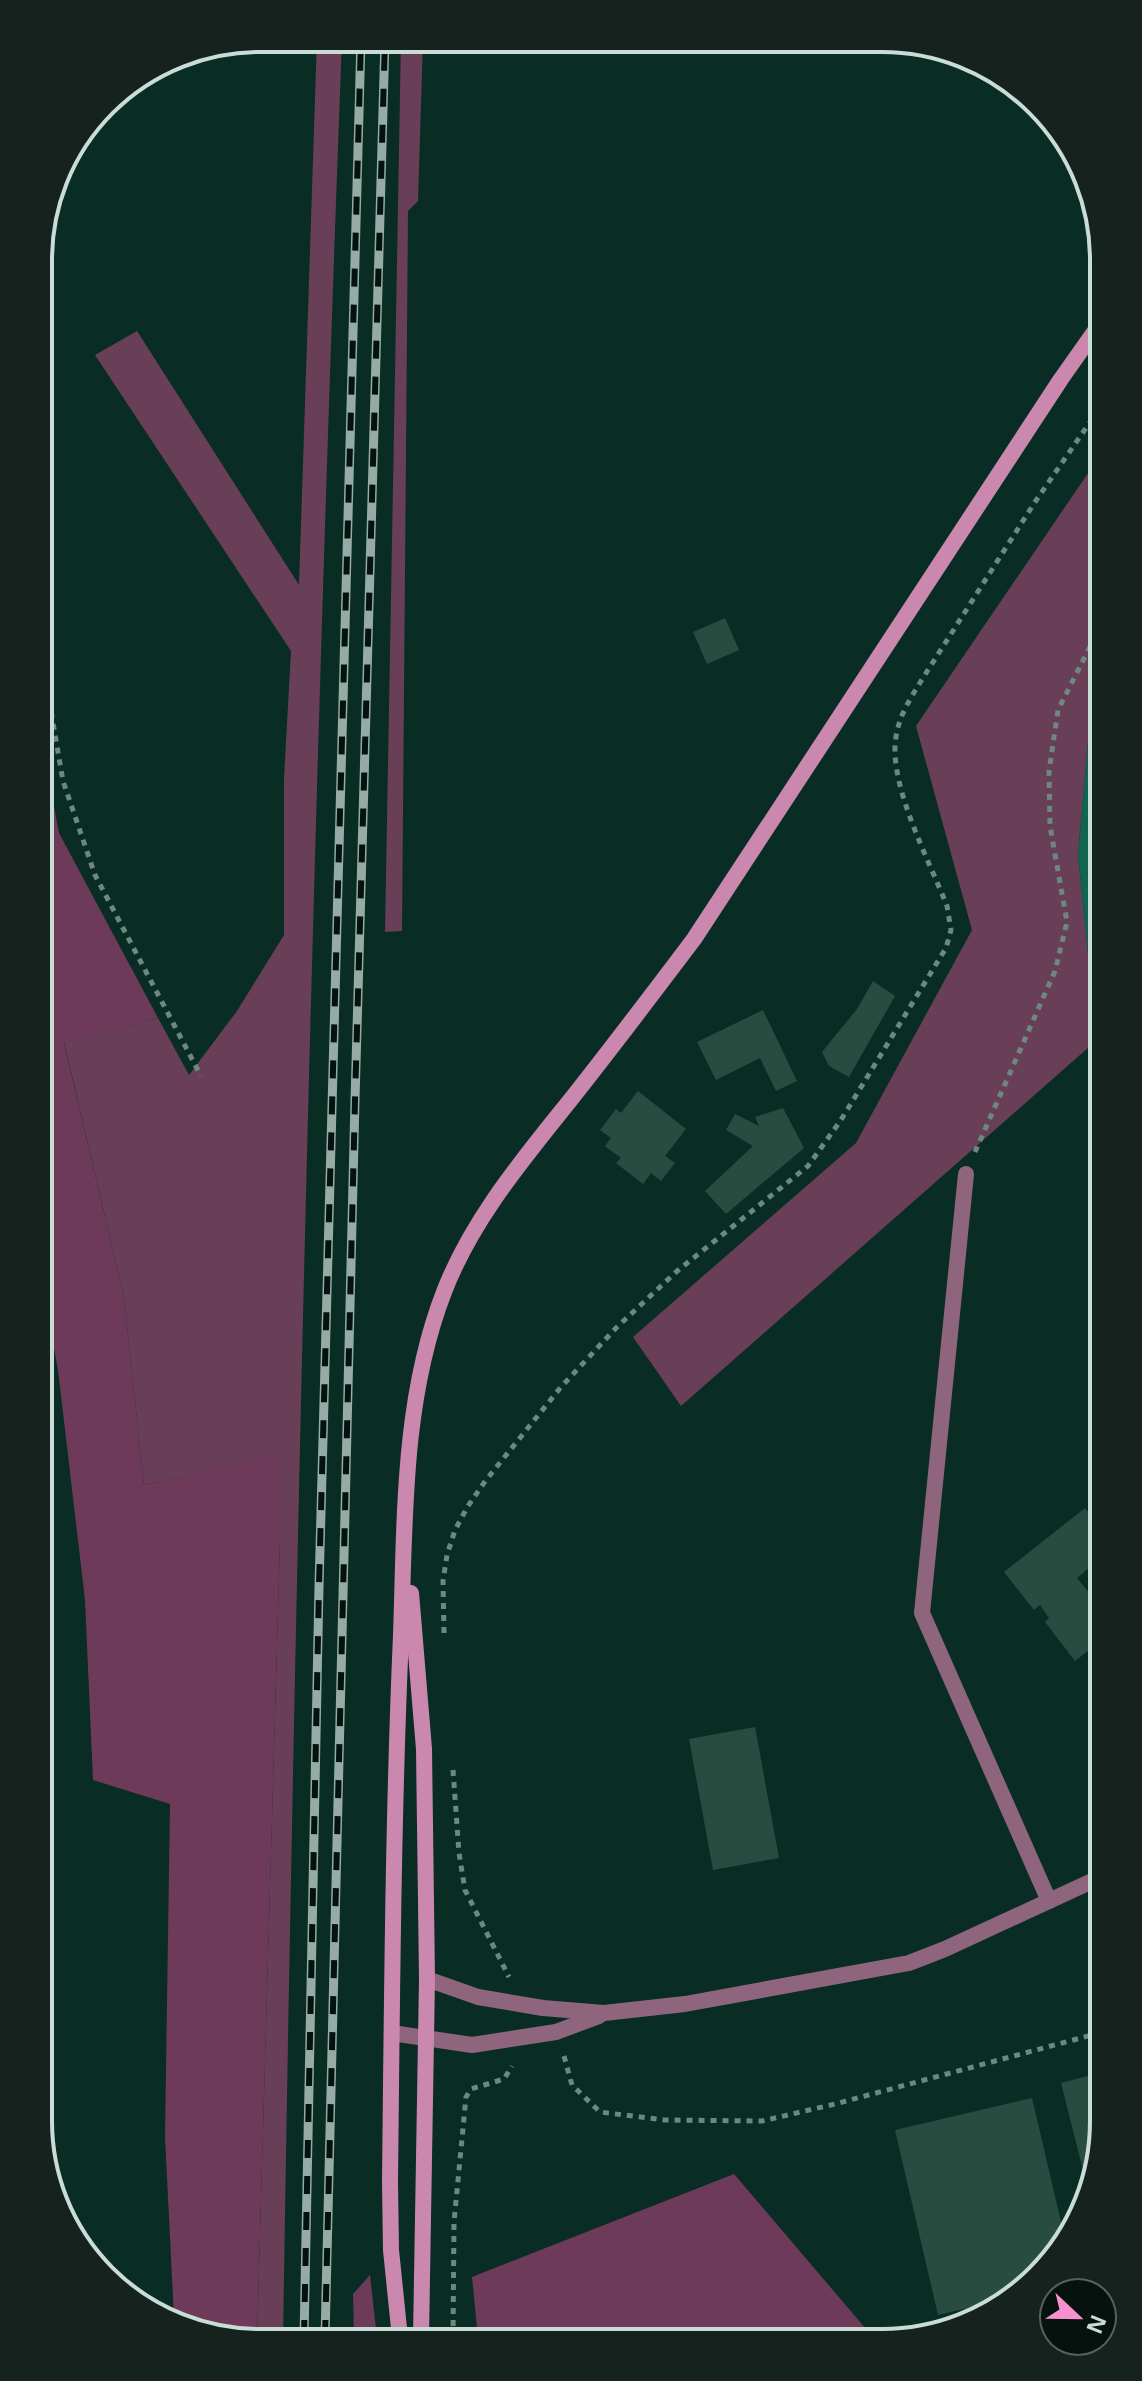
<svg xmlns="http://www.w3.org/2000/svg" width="1142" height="2381" font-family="'Noto Sans',sans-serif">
<rect width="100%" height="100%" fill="#092d24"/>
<g fill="#693f58">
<path d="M317,38L342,39C313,805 295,1572 283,2339H257L280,1541V1454L144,1485L124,1297L64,1042L158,1018L189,1075L237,1011L284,935V779L291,651L95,355L137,331L299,585Z"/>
<path d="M401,39H423L418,201L408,211L402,931L385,932Z"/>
<path d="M1097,460L1098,724L1088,743L1078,855L1097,1040L681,1406L633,1337L856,1143L972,930L916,726Z"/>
</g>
<g fill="#6d3b59">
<path d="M41,737L59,833L158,1018L64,1043L124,1297L144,1485L280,1453V1541L257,2339H217L174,2318L165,2137L170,1804L93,1780L85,1600L58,1370L43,1288Z"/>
<path d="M734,2174L872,2336L478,2338L472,2277Z"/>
<path d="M370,2275L377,2338H354L353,2294Z"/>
</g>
<path fill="#116450" d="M1098,724L1099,1045L1097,1040L1078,855L1088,743Z"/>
<g fill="#294c41">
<path d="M725,618L739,650L707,664L693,632Z"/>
<path d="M873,981L895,996L849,1077L829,1066L822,1052L857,1009Z"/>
<path d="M763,1010L797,1081L776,1091L760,1058L716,1080L697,1042Z"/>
<path d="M638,1091L686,1129L665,1156L675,1163L661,1181L651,1173L643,1184L616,1163L621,1158L605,1146L611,1138L600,1130L616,1109L621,1113Z"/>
<path d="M783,1108L804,1148L726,1214L705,1191L753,1146L726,1130L735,1114L759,1126L755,1117Z"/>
<path d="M1085,1508L1101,1528V1558L1077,1578L1102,1609V1640L1075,1661L1045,1622L1049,1618L1040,1605L1034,1610L1004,1572Z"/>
<path d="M755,1727L779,1858L713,1870L689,1739Z"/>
<path d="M1103,2072V2136L1086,2182L1061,2083Z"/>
<path d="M1032,2098L1065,2239L1058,2257L1015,2297L938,2315L895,2130Z"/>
</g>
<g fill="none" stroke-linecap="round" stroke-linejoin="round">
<g stroke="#6d8880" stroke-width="5" stroke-dasharray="6 6" stroke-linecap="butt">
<path d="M41,653L63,781L95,875L201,1076"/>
<path d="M975,1152L1055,971L1067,922L1050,826L1049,771L1058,710L1098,631"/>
<path d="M444,1633L443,1581L447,1555L455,1530L468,1506L486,1480L561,1387L616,1328L676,1272L808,1166L841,1120L946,948L951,930L947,906C929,860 888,784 896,737C899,716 910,699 921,681L1035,502L1097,412"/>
<path d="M453,1770L459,1853L465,1890L509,1977"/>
<path d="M564,2056L572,2085L600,2112L664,2120L762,2121L835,2104L1103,2032"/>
<path d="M453,2338L454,2222L466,2097L471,2089L504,2079L512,2066"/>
</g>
<g stroke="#8f657d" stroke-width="16">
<path d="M966,1174L922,1613L1049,1901"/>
<path d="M427,1979L478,1997L543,2008L604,2013L685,2004L909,1963L945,1949L1103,1876"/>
<path d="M392,2033L472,2045L556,2032L599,2016"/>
</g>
<g stroke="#cb88af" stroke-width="16">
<path d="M411,1593L424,1749L427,1979L421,2338"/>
<path d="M400,2338L391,2250L390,2182C392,2000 393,1817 401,1635C405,1521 402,1400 444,1292C472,1219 524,1158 572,1098C614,1045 654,992 694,939L1061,379L1097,328"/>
</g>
<defs>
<g id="rail">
<path d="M304,2338L319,1586L361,39"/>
<path d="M325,2338L355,1100L385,39"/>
</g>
</defs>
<use href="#rail" stroke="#94aca4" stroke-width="9"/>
<use href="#rail" stroke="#05120e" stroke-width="6" stroke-dasharray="18" stroke-linecap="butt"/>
</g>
<path d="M0 0H1142V2381H0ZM260 52H882A208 208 0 0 1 1090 260V2121A208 208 0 0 1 882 2329H260A208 208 0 0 1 52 2121V260A208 208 0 0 1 260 52Z" fill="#15221e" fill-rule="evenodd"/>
<path fill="none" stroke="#c9dcd5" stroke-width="4" d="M260 52H882A208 208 0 0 1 1090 260V2121A208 208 0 0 1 882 2329H260A208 208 0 0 1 52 2121V260A208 208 0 0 1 260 52Z"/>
<g transform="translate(1078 2317) rotate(112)"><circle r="38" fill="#05120e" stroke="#53635e" stroke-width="2"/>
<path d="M0-6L14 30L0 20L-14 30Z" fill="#f790ce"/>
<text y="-12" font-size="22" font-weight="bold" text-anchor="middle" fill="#c9dcd5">N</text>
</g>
</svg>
